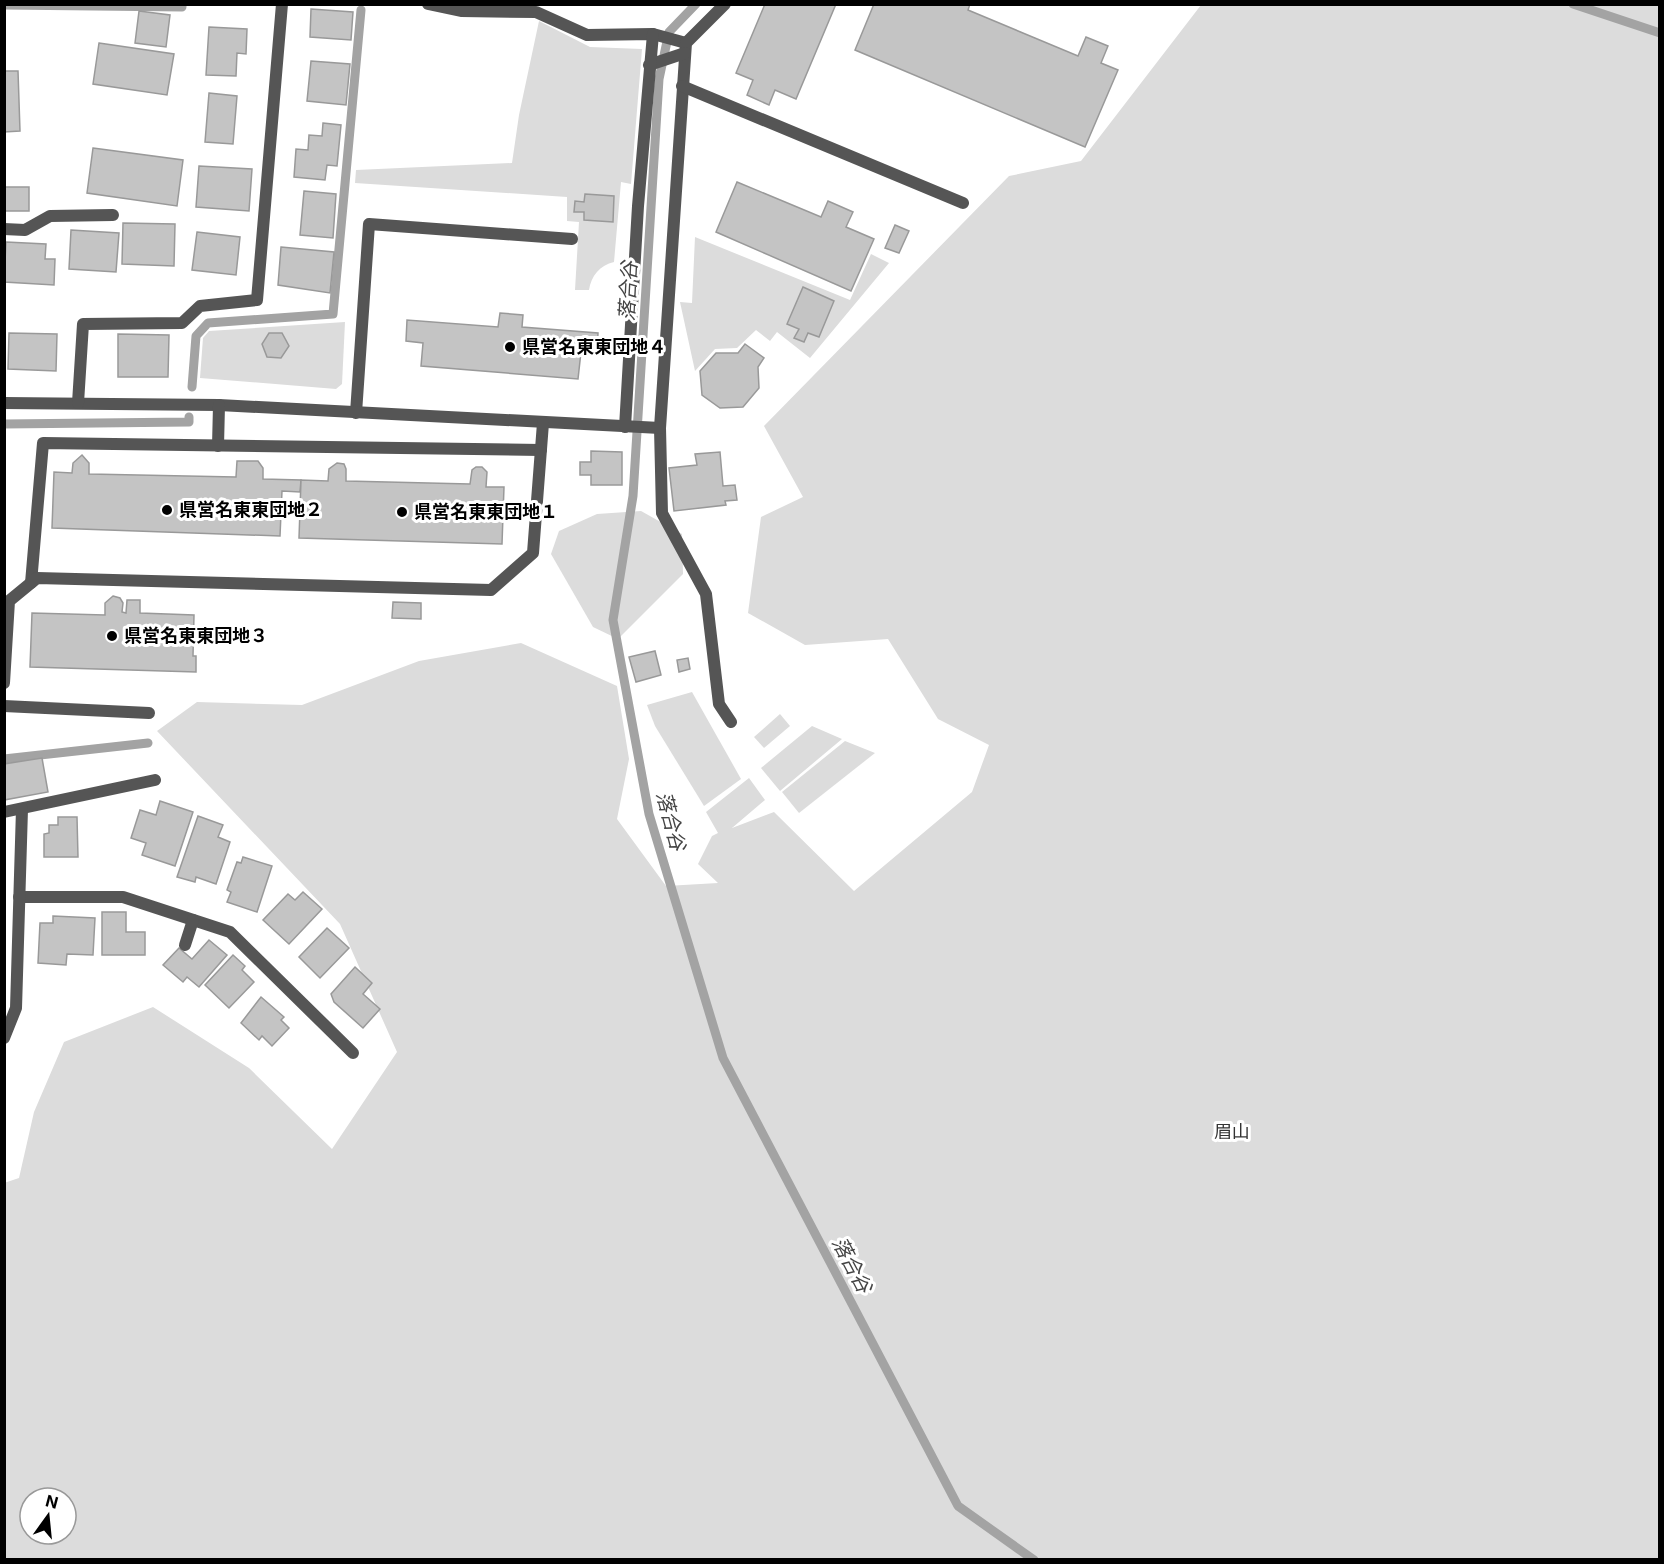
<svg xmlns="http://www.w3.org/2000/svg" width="1664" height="1564" font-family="Inter,'Noto Sans JP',sans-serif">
<rect width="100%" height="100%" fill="#fff"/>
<g fill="#dcdcdc" fill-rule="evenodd">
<path d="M1201,5H1659V1559H5L4,1183L19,1178L34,1112L64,1042L153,1007L249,1068L332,1149L397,1052L340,924L157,731L197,702L302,705L419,661L521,643L617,686L629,759L617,819L666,886L718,883L698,864L712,836L718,833L706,812L749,778L765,800L732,828L774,812L854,891L972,792L989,745L938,719L888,639L805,645L748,613L761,517L803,497L764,426L1009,176L1081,161ZM30,1498H66V1534H30Z"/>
<path d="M539,21L590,47L642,49L631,184L621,182L614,262C600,265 591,276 589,290H575L579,222L567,221V197L355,183L356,170L512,163L519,115Z"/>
<path d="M695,237L850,300L871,254L889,263L810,358L777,332L770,341L756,330L737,348L715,349L695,371L680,302L692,303Z"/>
<path d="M345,322L342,384L336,389L200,378L203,338L209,331Z"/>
<path d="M641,511L682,534L683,574L618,639L593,627L551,554L559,531L597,514Z"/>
<path d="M692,692L741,779L704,806L655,726L647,705Z"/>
<path d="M780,714L790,726L764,748L754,737Z"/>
<path d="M812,726L842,739L780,791L761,768Z"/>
<path d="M845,741L875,753L799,813L782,792Z"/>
</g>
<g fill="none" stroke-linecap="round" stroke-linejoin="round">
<g stroke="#a3a3a3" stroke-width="9">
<path d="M696,4L669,32L659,79L633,496L613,620L649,814L723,1058L958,1506L1034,1560"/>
<path d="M1573,4L1660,33"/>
<path d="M4,5L182,7V4"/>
<path d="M192,387L196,336L208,323L333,314L361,10"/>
<path d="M4,424L189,422V417"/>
<path d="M4,759L148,743"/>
</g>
</g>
<g fill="#c4c4c4" stroke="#999" stroke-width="1.5">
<path d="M765,4H836L796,99L775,90L769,105L747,95L753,80L736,73Z"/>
<path d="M874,4H970L968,10L1078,56L1086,37L1108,46L1101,63L1118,70L1085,147L855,50Z"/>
<path d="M311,9L353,12L351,40L310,37Z"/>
<path d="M139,11L170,15L166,47L135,43Z"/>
<path d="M209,27L247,29L246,54L237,53L236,76L206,75Z"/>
<path d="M99,43L174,54L167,95L93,84Z"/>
<path d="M311,61L350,64L346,105L307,101Z"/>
<path d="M4,71H18L20,131L4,132Z"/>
<path d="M209,93L237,96L233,144L205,142Z"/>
<path d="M323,123L341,125L337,166L327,165L325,180L294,177L296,149L308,150L309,135L322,136Z"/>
<path d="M93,148L183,160L177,206L87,193Z"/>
<path d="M199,166L252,169L249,211L196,207Z"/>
<path d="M737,182L821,217L828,201L853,212L846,227L874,239L851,291L716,232Z"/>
<rect x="4" y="187" width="25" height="24"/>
<path d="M304,191L336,194L333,238L300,235Z"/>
<path d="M585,194L614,196L613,222L584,220V212H574L575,201L584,202Z"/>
<path d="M123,223L175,224L174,266L122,264Z"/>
<path d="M895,225L909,231L899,253L885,248Z"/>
<path d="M71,230L119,233L116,272L69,269Z"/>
<path d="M197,232L240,237L236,275L192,270Z"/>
<path d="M6,242L46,244L45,259H55L54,285L4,282Z"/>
<path d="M281,247L334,252L330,293L278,285Z"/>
<path d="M803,287L834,301L819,337L808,333L804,342L794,338L799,329L787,324Z"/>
<path d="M500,313L523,315L522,327L598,333L597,353L581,352L578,379L421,366L423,343L406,341L407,320L498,327Z"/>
<path d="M9,333L57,334L56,371L8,369Z"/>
<path d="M269,333H282L289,346L281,358L267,357L262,344Z"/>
<path d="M118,334L169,335L168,377H118Z"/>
<path d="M745,344L764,358L758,367L759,388L743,407L720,408L702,395L700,371L716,353H738Z"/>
<path d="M591,451L622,452V485H591V475H580V462H591Z"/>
<path d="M720,452L723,486L735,485L737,500L725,501L726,505L674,511L669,468L697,465L695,454Z"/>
<path d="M82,455L89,463V474L236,477L237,461H258L263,468V479L301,480L300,492L282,491L280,536L52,528L54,472L72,473L73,463Z"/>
<path d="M337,463L344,464L346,469V481L470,484L472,470L476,467H482L487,472L486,487H504L502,544L299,538L301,480L328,481L329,469Z"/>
<path d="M113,596L120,598L123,603L122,612L126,613L127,600H140V613L194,615L193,656H196V672L30,667L32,613L105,615V603Z"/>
<path d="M393,602L421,603V619L392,618Z"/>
<path d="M655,651L661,675L636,682L629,657Z"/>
<path d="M688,658L690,669L679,672L677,660Z"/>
<path d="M42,758L48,792L4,800V764Z"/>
<path d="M160,801L193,812L175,866L142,855L146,843L131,838L140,810L156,815Z"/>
<path d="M198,816L223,825L218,837L230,842L216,884L196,877L195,882L177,877Z"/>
<path d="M58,817H77L78,857H44V834L49,833V825H58Z"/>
<path d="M243,857L272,866L257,912L227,902L231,892L227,890L237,862L241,863Z"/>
<path d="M303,892L322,909L289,944L263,920L288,894L295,900Z"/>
<path d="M102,912H126V932H145V955H102Z"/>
<path d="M53,916L95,918L93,955L67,954L66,965L38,963L40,923H53Z"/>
<path d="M327,928L349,948L320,978L299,957Z"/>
<path d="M209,940L227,955L199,987L187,977L183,982L163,965L179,948L192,959Z"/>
<path d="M233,955L245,966L242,970L254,982L229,1008L205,985Z"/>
<path d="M355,967L372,983L363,994L380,1009L363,1028L334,1002L331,994Z"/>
<path d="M261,997L284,1017L281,1020L289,1028L272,1046L262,1036L259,1040L241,1023Z"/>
</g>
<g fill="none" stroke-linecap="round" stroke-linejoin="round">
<path stroke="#555" stroke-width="12" d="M356,413L369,224L572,239"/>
<g stroke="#555" stroke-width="12">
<path d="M428,4L461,11L536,12L587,35L653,34L686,43"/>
<path d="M725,4L686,43L660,428L662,513L706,594L719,704L731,722"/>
<path d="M649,65L685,53"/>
<path d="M682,86L963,203"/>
<path d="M4,229L25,230L50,216L113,215"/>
<path d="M4,403L219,405L660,428"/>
<path d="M78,403L83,324L182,323L200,306L257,300L282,4"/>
<path d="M625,427L638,206L653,34"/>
<path d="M218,446L219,405"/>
<path d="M31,583L43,443L541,450"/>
<path d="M4,683L9,601L37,578L491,590L533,553L543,423"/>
<path d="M4,706L149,713"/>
<path d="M4,812L155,780"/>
<path d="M19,897H123L230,932L353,1053"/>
<path d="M185,945L193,920"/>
<path d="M4,1038L16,1008L22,809"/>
</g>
</g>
<g fill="#000" stroke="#fff" stroke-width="2">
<circle cx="510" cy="347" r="6"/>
<circle cx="167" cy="510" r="6"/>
<circle cx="402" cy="512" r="6"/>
<circle cx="112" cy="636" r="6"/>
</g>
<g text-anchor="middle" stroke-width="6" stroke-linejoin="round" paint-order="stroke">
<g font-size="18" font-weight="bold" fill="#000" stroke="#fff" text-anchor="start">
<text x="522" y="353">県営名東東団地４</text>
<text x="179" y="516">県営名東東団地２</text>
<text x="414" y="518">県営名東東団地１</text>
<text x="124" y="642">県営名東東団地３</text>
</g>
<g font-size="18" fill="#333" stroke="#fff">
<text x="1232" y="1138">眉山</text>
</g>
<g font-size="20" font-style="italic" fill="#444" stroke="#fff">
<text transform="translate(628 291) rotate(-87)" y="7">落合谷</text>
<text transform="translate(671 821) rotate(75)" y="7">落合谷</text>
<text transform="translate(852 1265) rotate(62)" y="7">落合谷</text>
</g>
</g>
<rect width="1664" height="1564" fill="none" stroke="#000000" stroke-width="12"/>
<g transform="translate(48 1516) rotate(15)"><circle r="28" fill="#ffffff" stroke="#999999" stroke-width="1.5"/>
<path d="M0-4.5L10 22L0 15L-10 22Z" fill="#000000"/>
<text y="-9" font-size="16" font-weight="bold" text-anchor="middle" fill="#000000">N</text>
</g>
</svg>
